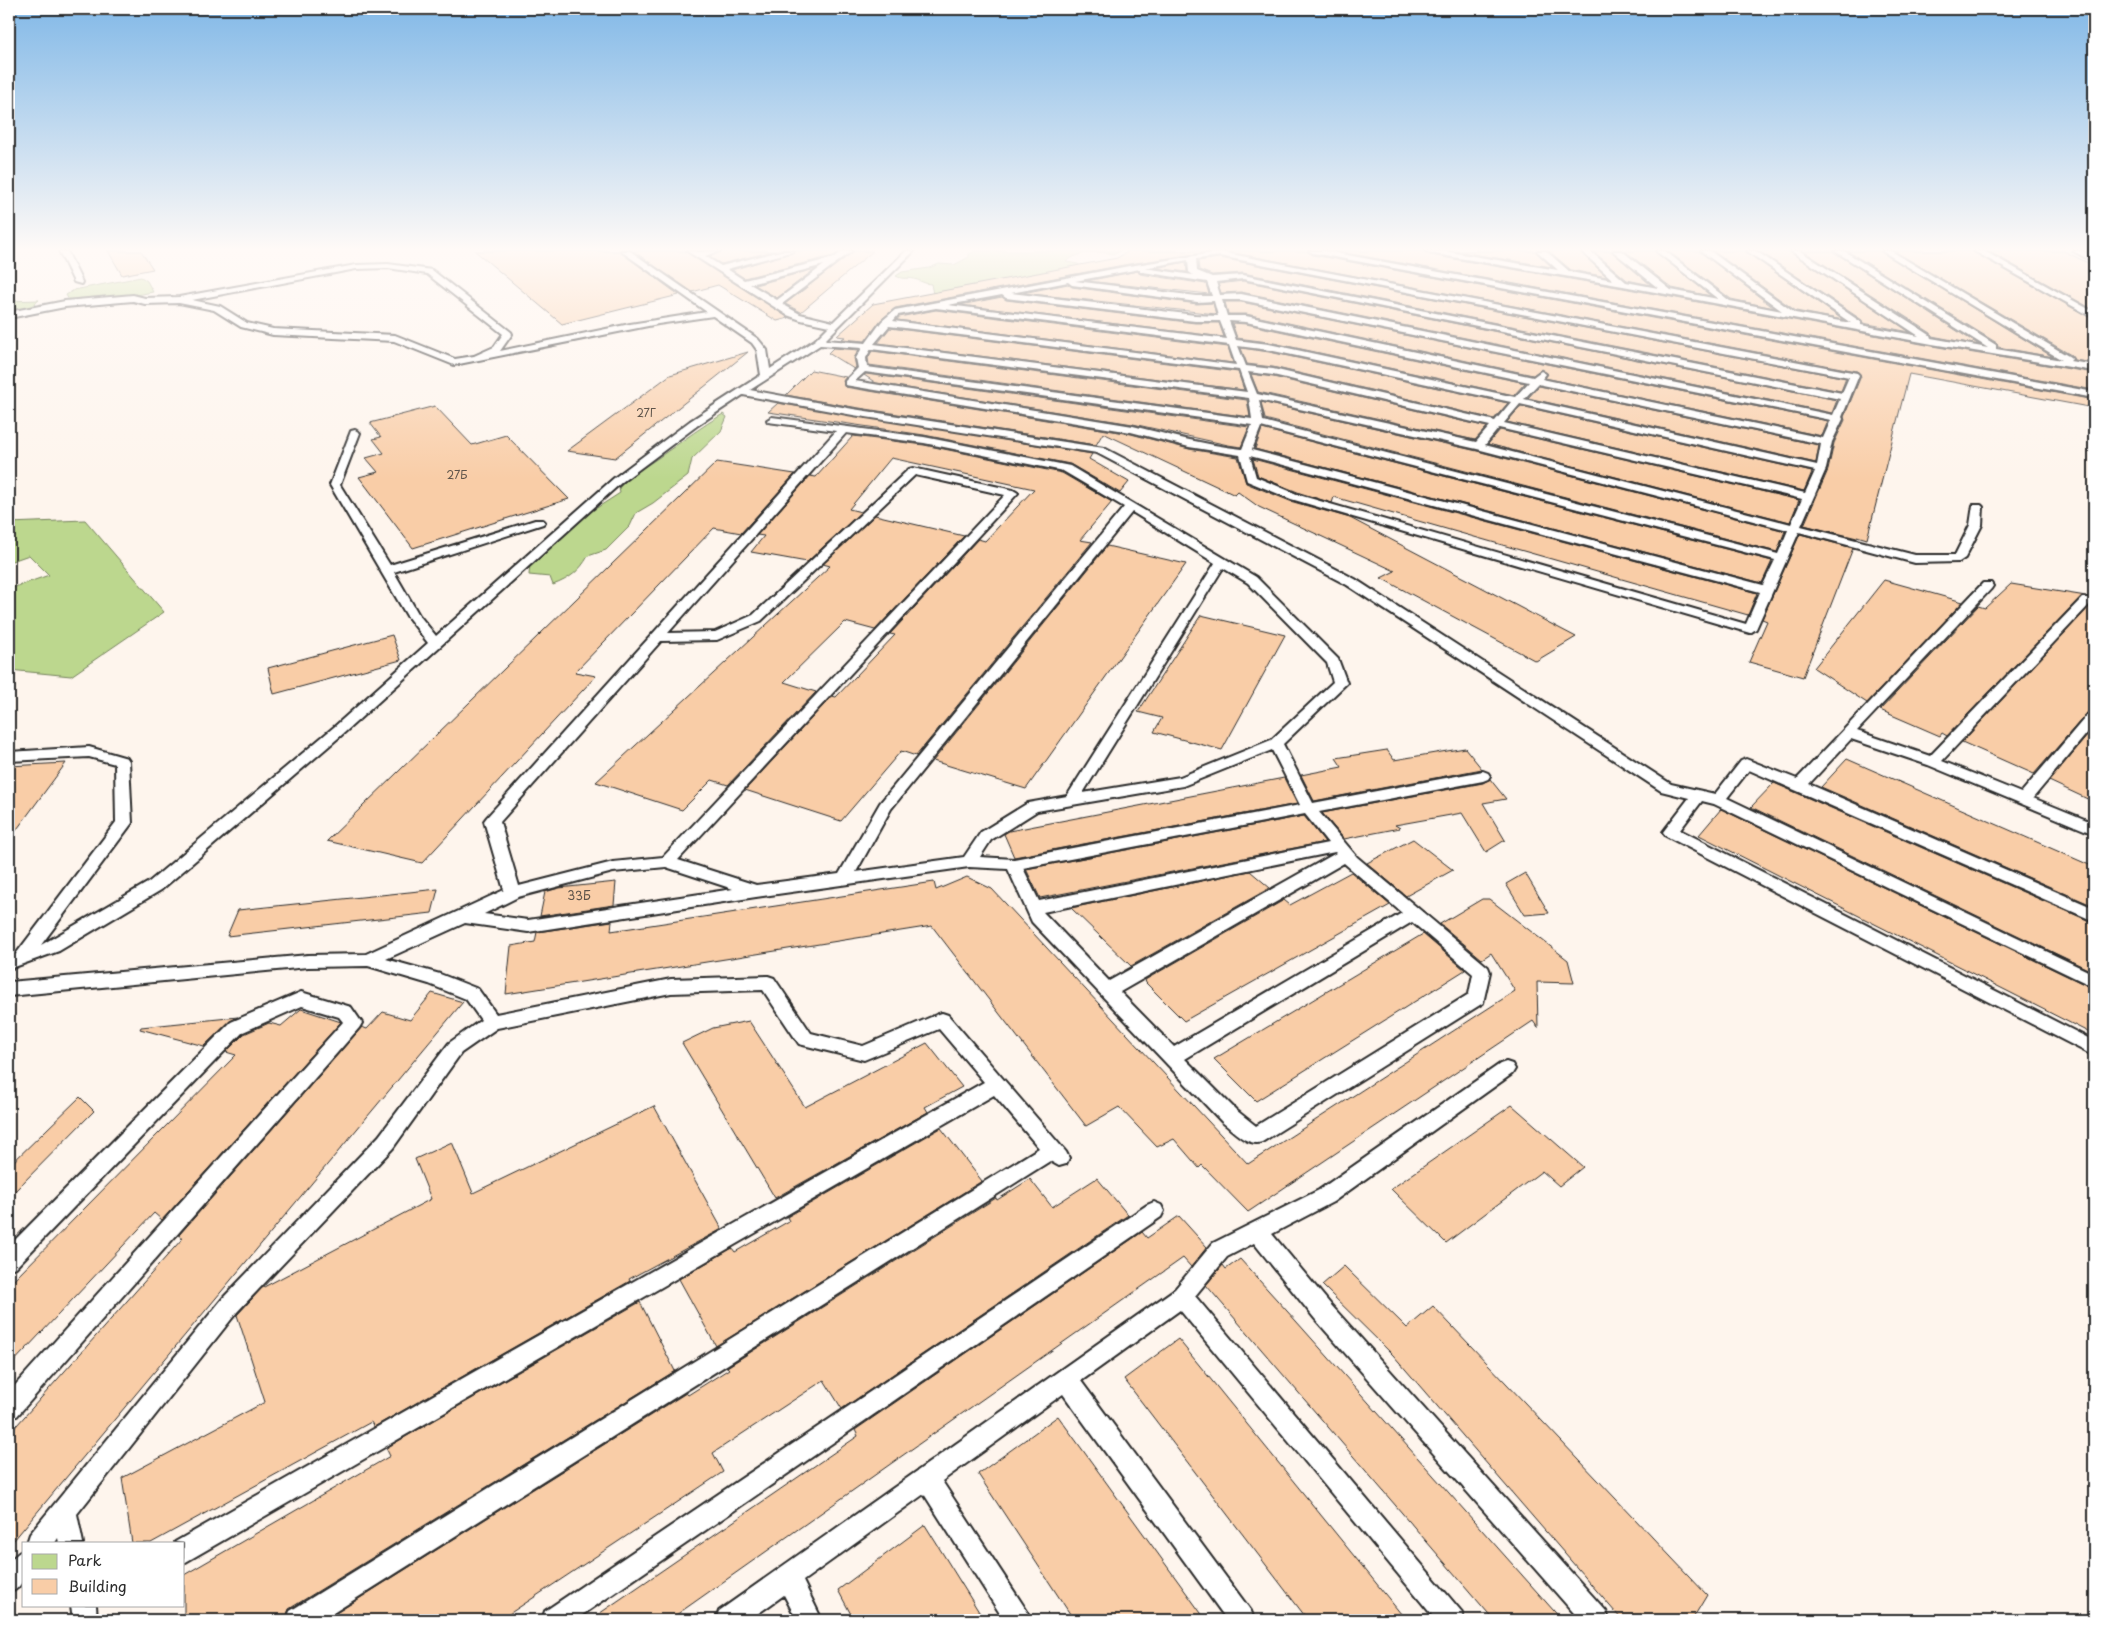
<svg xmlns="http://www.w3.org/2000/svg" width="2103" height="1629" font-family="'Playpen Sans',sans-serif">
<rect width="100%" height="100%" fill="#fef5ed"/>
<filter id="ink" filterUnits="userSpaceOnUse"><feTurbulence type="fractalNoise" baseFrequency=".02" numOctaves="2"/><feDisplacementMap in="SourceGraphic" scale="10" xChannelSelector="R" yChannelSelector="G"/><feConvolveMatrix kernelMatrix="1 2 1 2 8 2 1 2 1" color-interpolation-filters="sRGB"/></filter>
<g filter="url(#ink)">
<g fill="#bcd78e" stroke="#74815c">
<path d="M976,251H1120L1115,254C1099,251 1078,251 1066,262L1078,264L1083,268L933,294L931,284C924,284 920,280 914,279C907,277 903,280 896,276L902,272L929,268L939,264L954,265L969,257V254Z"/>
<path d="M141,277L147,281L153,292L131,296L69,300L66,295L74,290Z"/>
<path d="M39,300L30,307L9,313V301Z"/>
<path d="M723,414L727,417L721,431L692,459L688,476L653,503L636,513L630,526L606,550L588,556C580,571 569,579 553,585L550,577L529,575L530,564L592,511L620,493L619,488C632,473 649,465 665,453C684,440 702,426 723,414Z"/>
<path d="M85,520L164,612L71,676L9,670V589L49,575L29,555L9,562V523Z"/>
</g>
<g fill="#f9cda7" stroke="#2b2b2b">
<path d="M108,251H141L153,269L122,275Z"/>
<path d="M475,251H619L679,295L562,324Z"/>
<path d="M633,251H685L789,318L777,321L718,285L692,292Z"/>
<path d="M722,251H774L721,264L709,257Z"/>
<path d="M796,251H840L833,256L744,278L732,270Z"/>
<path d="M854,251H873L801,312L785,304Z"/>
<path d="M1129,251H1215L1129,264L895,308L881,320L865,341L842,339L845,337L837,336L873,304L1117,258Z"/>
<path d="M1224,251H1307L1313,255L2094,400V408L1909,374L1867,539L1857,536V538L1804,525L1828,470L1834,443L1845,420L1844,417L1861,376L1857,371Z"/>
<path d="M1335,251H1424L1430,255L1623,288L1932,346L2094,373V390Z"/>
<path d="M1454,251H1535L1552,267Z"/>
<path d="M1549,251H1579L1607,277L1571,270Z"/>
<path d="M1593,251H1611L1651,285L1627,280Z"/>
<path d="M1625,251H1654L1711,296L1672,288Z"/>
<path d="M1668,251H1699L1774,308L1731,299Z"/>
<path d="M1713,251H1745L1843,320L1796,311Z"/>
<path d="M1759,251H1789L1910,332L1863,323L1862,320Z"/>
<path d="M1803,251H1833L1979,345L1932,336L1931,333Z"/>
<path d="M1847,251H1880L2053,357L1998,347L1997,343Z"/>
<path d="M1894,251H1972L2094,320V363L2074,360L2071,355Z"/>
<path d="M1988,251H2064L2094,266V310Z"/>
<path d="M1220,258L1846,378L1841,391L1243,273L1212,275L1199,270L1198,261Z"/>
<path d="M1186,262L1187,272L1156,268Z"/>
<path d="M815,269L777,298L755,285Z"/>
<path d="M1138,271L1140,274L1206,284L1209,294L1087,281Z"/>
<path d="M1243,281L1837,400L1832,413L1241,292L1221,293L1218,284Z"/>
<path d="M1068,284L1072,287L1197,304L1213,303L1216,314L1023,293Z"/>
<path d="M1002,297L1006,300L1195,323H1219L1224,337L960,305Z"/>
<path d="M1225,302H1241L1828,421L1822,436L1545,378L1548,374L1541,369L1533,375L1246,314H1228Z"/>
<path d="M936,310L1228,347L1233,363L897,320L899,317Z"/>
<path d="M1232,323L1246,324L1525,383L1514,395L1269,342L1237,338Z"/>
<path d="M890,328L1238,372L1244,390L878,343Z"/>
<path d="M833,348L859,350L854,358L856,367L854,369L828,353Z"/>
<path d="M1241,348L1269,352L1508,403L1494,419L1273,367L1247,364Z"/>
<path d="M872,351L1247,400L1250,417L869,365L868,358Z"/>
<path d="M748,352L615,458L567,451L670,375Z"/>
<path d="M811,370L846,377L843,381L845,387L1131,434L1189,449L1238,457L1246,483L1290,501L1350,518L1576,637L1536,661L1381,578L1395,571L1259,507L1238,492L1235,495L1103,433L1096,445L853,407L786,395Z"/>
<path d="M866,374L1249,427L1241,447L1228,445L1133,424L876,383L864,375Z"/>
<path d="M1251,374L1273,377L1487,427L1475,440L1258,392Z"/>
<path d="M1539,386L1819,445L1816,463L1528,398Z"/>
<path d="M1261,402L1477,451L1785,531L1777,552L1265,419Z"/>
<path d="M778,403L1092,454L1089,459L1129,482L1120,493L1070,464L924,435L768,412Z"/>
<path d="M435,406L472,445L506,435L569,499L413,548L359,477L378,472L366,458L384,453L373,439L381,437L370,423Z"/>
<path d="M1521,406L1812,472L1804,491L1507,422Z"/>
<path d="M1262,429L1772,561L1762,583L1255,449Z"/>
<path d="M1500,430L1799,500L1790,522L1488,444Z"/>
<path d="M853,436L924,445L1062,473L1112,502L1080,540L1092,542L916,756L901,751L841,821L745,790L832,696L836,697L895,635L890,634L978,539L985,541L1034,489L891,458L849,509L861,512L807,562L751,552L764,536L757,535L810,476L816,477Z"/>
<path d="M1253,459L1757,593L1748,615L1334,497L1332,503L1300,493L1258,476Z"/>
<path d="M717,462L795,474L741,533L714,528L575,672L596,676L422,863L327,841Z"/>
<path d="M875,515L964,536L875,630L845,622L784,682L816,692L728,785L712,780L682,810L596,782L830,566L823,564Z"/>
<path d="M1800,534L1853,548L1803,677L1749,662L1767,621L1762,619Z"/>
<path d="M1107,546L1186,564L1026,789L933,761Z"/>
<path d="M1884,580L1963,602L1867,703L1814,668Z"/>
<path d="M2011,584L2086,596L2081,597L1947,736L1942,733L1940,736L1880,710L1978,606L1985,608Z"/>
<path d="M2092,597H2094V710L2088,712L2034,774L1962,742L2091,605L2094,602Z"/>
<path d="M1201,615L1285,635L1222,750L1154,732L1162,718L1138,712Z"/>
<path d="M392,635L401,660L274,694L268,668Z"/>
<path d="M2094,728V802L2049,781Z"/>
<path d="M1465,748L1482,769L1314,801L1301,775L1342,767L1336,758L1387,750L1394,760Z"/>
<path d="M1847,759L2094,867V906L1821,787Z"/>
<path d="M66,763L9,840V766Z"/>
<path d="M1284,778L1297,804L1014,857L1004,834L1009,831Z"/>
<path d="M1490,779L1506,799L1483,803L1505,840L1486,852L1462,813L1395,825L1400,828L1344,839L1322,813L1483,783Z"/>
<path d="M1774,783L2094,923V972L1751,807Z"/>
<path d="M1721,809L2094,989V1035L1699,835Z"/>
<path d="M1304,816L1325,842L1040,898L1026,869Z"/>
<path d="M1413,839L1453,870L1406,896L1367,863Z"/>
<path d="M1250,871L1270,888L1131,966L1071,908Z"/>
<path d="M1351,872L1390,905L1184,1021L1146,983L1145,980L1284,900L1290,905Z"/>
<path d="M1525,873L1549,913L1525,915L1506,884Z"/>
<path d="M967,877L992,889L1248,1164L1515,991L1491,953L1482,959L1440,924L1482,899H1489L1568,960L1574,983L1537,982L1538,1028L1533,1021L1248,1212L1202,1165L1199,1168L1174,1139L1157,1147L1119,1107L1086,1126L932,926L506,994L511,946L535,942L537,932L612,921L611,931L934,882L936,890Z"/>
<path d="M616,882L614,905L540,916L545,892L559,888Z"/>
<path d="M438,889L432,913L227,936L238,910Z"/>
<path d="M1423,934L1465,970L1256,1101L1214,1059Z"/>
<path d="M432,993L463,1002L9,1546V1434L182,1239L179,1235L362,1027L367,1029L383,1012L410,1020Z"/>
<path d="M301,1009L341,1022L162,1220L154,1213L9,1367V1285L236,1055L226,1052L244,1034L269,1023L281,1026Z"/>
<path d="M238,1017L230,1021L204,1046L140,1029L141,1027Z"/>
<path d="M749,1021L805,1107L927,1043L962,1087L925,1107L928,1112L775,1198L682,1043L713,1028Z"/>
<path d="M80,1097L94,1111L9,1197V1166Z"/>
<path d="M1512,1105L1583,1167L1559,1186L1542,1171L1446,1243L1391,1189Z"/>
<path d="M654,1106L722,1229L629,1279L630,1281L374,1427L371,1422L151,1543H132L122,1478L265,1402L237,1315L262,1288L431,1199L415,1159L452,1142L473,1193Z"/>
<path d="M941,1128L982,1181L716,1346L679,1279L732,1248L735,1252L789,1221L787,1217Z"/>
<path d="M1097,1178L1128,1215L842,1409L824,1380L713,1453L723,1472L500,1620H325L686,1393L688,1395L729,1369L727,1367L996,1198L997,1200L1030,1179L1052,1207Z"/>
<path d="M1179,1216L1207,1247L1191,1267L1183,1258L669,1620H590L858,1436L855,1430L1142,1232L1147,1238Z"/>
<path d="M1240,1259L1296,1321L1562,1620H1494L1206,1285L1223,1265L1226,1269Z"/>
<path d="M1344,1266L1407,1328L1433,1306L1707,1595L1692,1620H1622L1393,1355L1322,1285Z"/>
<path d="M640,1302L675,1371L289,1609L285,1620H184V1575L390,1456L386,1448Z"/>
<path d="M1178,1339L1406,1620H1308L1124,1379Z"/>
<path d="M1058,1416L1206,1620H1074L978,1474Z"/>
<path d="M925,1525L984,1620H854L838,1590Z"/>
</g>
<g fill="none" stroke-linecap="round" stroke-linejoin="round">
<defs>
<g id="lane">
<path d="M59,251H67L82,282L81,284L74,282Z"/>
<path d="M621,251H630L758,339L767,350L770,369L815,340L829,326L801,320L787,315L687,251L699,252L720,251L705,256L721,266L781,251H794L727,269L744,280L834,258L843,251H852L782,304L800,314L833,322L906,251H914L825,340L866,343L882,321L895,310L1129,266L1220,252L1857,373L1859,375L1842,417L1843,419L1832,442L1826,469L1801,526L1915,555H1955L1970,525L1973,505H1981L1983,507L1982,525L1965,558L1959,562L1915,563L1799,532L1756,629L1750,633L1291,499L1247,481L1240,455L1189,447L1131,432L845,385V381L858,368L856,358L862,348L820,345L750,390L853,409L1104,448L1355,579L1671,784L1715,794L1741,761L1746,759L1797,779L1983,583H1991L1993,586L1991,589L1857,731L1930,756L2082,598H2090L2092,601L2090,604L1942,761L2021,793L2089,713L2094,712V725L2033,798L2094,823V834L1928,765L1851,739L1809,784L2094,908V921L1749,770L1727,798L2094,974V987L1714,804L1702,801L1680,830L2094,1041V1056L1666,836L1663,832L1666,828L1689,798L1661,791L1347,585L1097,453L853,415L743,395L698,425L622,482L344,733L161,890L59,951L9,969V956L16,954L116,822L115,764L89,757L9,761V752L89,747L127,758L129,761L132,823L41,945L149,882L334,727L428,643L407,616L330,485L351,431L355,430L360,433L340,485L390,565L535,520H543L545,522L543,524L394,572L419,615L436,636L614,478L690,421L761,375L757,350L752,343L713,316L658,324L454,365L394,341L273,335L241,327L214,310L179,303L145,304L133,301L65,307L9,318V312L65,301L133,295L145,298L179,297L356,265L388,264L432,270L511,332L512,334L500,351L630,324L707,312ZM1220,256L1849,377L1842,393L1243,275L1212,277L1197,271L1196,259ZM1188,260L1189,272L1193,275L1144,268ZM824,265L777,300L750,284ZM388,268L427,274L503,334L494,347L474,356L455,359L395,335L273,329L247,323L220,306L192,300L356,269ZM1140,269V272H1143L1207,282L1212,296H1197L1075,281ZM1243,279L1840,399L1833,415L1241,294L1220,295L1216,282ZM1068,282L1072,285L1197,302L1214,301L1218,316L1195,315L1011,293ZM1002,295L1006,298L1195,321H1220L1227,339L948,305ZM1222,300H1241L1831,420L1823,438L1542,379L1546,374L1541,371L1533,377L1246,316H1227ZM936,308L1229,345L1236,365L893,321L898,315ZM1229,321L1246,322L1529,382L1515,397L1269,344L1236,340ZM889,326L1239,370L1247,392L874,344ZM1238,346L1269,350L1511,402L1495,421L1273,369L1246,366ZM871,349L1249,398L1252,419L867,367L866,358ZM865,372L1252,425L1242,449C1204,445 1170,435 1133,426L855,381ZM1248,372L1273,375L1490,426L1476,442L1257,394ZM1538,384L1821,444L1817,465L1524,399ZM1259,400L1477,449L1788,530L1778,554L1263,421ZM1520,404L1815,471L1805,493L1504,423ZM1261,427L1775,560L1763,585L1252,450ZM1499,428L1802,499L1791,524L1485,445ZM1250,456L1760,592L1746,624L1299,495L1256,477Z"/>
<path d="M1309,251H1325L2094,392V398L1313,253Z"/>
<path d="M1426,251H1443L1558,270L1537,251H1546L1570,272L1613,280L1581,251H1590L1626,282L1658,288L1613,251H1622L1671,290L1718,299L1656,251H1665L1730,301L1782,311L1701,251H1710L1795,313L1851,323L1747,251H1756L1861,322V325L1919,336L1791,251H1800L1930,335L1931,338L1988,348L1835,251H1844L1996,345V349L2062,360L1882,251H1891L2070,357L2072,359L2070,361L2094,365V371L1932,344L1623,286L1430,253Z"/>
<path d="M1974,251H1984L2094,312V318Z"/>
<path d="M2073,251H2083L2094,257V262Z"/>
<path d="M772,417L924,437L1070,466L1256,577L1338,659L1347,683L1283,744L1313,803L1483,771L1488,773L1490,776L1488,779L1483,781L1319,812L1357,857L1488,967L1490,972L1483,1003L1262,1142C1247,1147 1233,1130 1222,1122L1032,922L1008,869L969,867L756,897L528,932L465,923L386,959L440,974L478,989L496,1014L671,979L768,976L774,978L811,1033L863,1046L936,1015L942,1013L948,1015L1066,1152L1069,1158L1066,1164L1059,1166L1050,1161L322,1620H287L290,1611L1039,1148L994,1095L184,1563V1543L175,1542L984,1082L939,1029L864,1060L799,1044L763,990L671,993L497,1028L461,1053L393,1148L237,1312L77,1514L83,1543H59L58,1538L55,1543H27L30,1534L223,1298L379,1136L449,1043L481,1020L466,999L429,984L368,966L308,967L9,996V982L308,955L366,954L504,890L484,821L487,817L836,431L768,422L767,420ZM846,433L924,443L1063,471L1124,507L880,803L839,874L756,885L678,860L1018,493L1013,490L913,468L909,469L753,615L715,632L668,633ZM915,475L1005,495L663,857L613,862L519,886L500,822L661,641L717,640L761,621ZM1132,512L1215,563L1067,796L1028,803L981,832L964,857L856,872L891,809ZM1223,568L1248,583L1327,663L1333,682L1271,740L1180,777L1083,793ZM1272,750L1300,805L1014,859L980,857L991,840L1037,811L1183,786ZM1305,814L1328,843L1039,901L1023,868ZM1335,852L1336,853L1109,981L1043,912ZM1344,863L1402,913L1174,1047L1120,992ZM666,867L733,889L528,920L484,914L518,897L613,872ZM1412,922L1473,974L1469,994L1256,1126L1236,1110L1185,1059Z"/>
<path d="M301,992L351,1007L362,1023L359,1028L17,1416L9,1419V1392L343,1022L339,1017L302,1006L243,1032L16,1267L9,1269V1246L231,1022Z"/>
<path d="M1506,1062L1512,1064L1515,1069L1512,1074L1333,1202L1272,1234L1331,1305L1606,1611L1609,1620H1580L1315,1319L1254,1243L1227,1257L1195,1296L1461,1611L1464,1620H1436L1180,1310L1081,1381L1251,1611L1254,1620H1227L1063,1394L942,1481L1027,1611L1030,1620H1004L924,1494L803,1581L822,1620H797L784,1595L749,1620H716L719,1611L1175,1289L1213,1243L1319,1190L1500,1064Z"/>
<path d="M1154,1202L1161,1205L1164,1211L1161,1217L575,1620H542L545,1611L1147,1205Z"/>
<path d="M24,1550C24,1569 29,1585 9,1593C8,1575 5,1558 24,1550Z"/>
<path d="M71,1605H96L97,1620H73Z"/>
</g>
</defs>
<use href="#lane" stroke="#2b2b2b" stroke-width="4"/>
<use href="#lane" fill="#fff" fill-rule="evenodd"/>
</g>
</g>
<linearGradient id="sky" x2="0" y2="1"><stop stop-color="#81b8e7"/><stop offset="0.52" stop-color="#fffaf7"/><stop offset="1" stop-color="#fffaf7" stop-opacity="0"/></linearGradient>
<rect width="2103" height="479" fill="url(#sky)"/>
<g text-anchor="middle" stroke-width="4" stroke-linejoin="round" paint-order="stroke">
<g font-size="11" fill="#5e544a">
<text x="646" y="417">27Г</text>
<text x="457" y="479">27Б</text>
</g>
<g font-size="12" fill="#5e544a">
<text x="579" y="900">33Б</text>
</g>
</g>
<rect width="2103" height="1629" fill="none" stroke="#fff" stroke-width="30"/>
<rect x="15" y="15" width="2073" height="1599" fill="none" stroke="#2b2b2b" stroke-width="2" filter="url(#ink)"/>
<rect x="22" y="1542" width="162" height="65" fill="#ffffff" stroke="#aaaaaa"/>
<rect x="32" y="1554" width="25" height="15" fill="#bcd78e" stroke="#aaaaaa"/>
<text x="68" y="1566" font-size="15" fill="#2b2b2b">Park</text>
<rect x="32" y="1579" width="25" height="15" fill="#f9cda7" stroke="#aaaaaa"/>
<text x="68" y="1592" font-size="15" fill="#2b2b2b">Building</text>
</svg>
